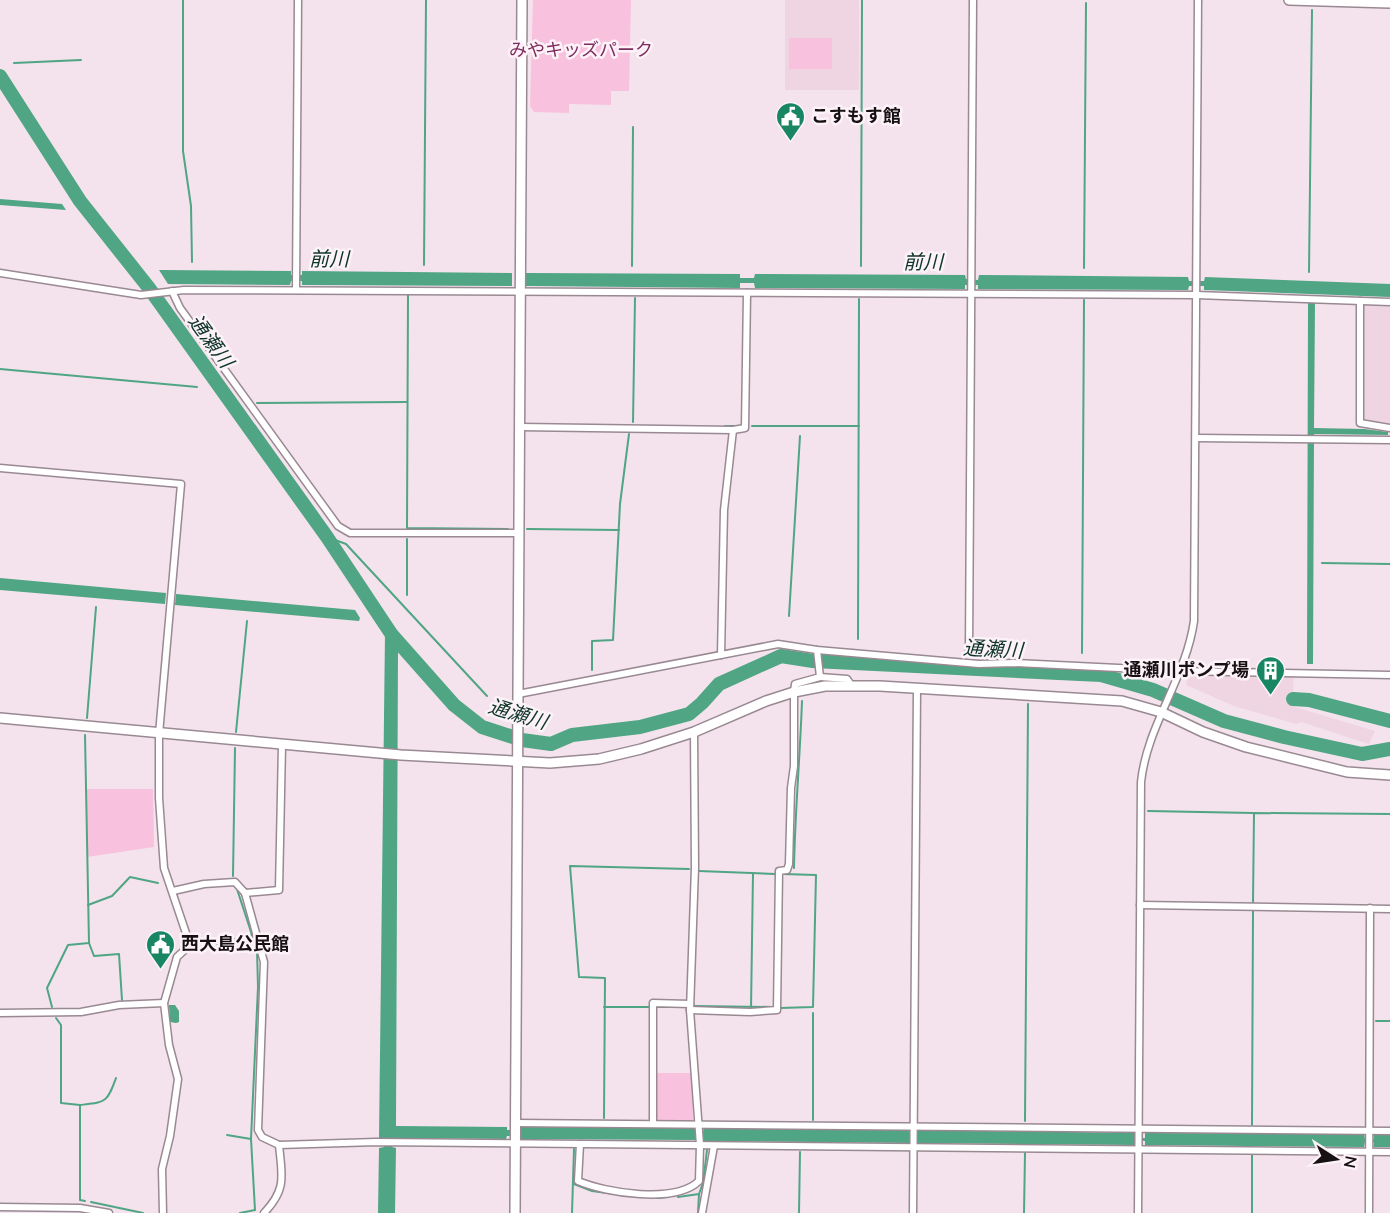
<svg xmlns="http://www.w3.org/2000/svg" width="1390" height="1213" font-family="'Nunito Sans','Noto Sans JP',sans-serif">
<rect width="100%" height="100%" fill="#f4e3ec"/>
<g fill="#efd5e2">
<rect x="785" y="0" width="74" height="90"/>
<path d="M1365,304L1390,305V425L1361,421L1362,306Z"/>
<path d="M1189,674L1294,677L1292,706L1375,731L1369,744L1301,722L1296,724L1234,706L1186,685Z"/>
</g>
<g fill="#f8c2df">
<path d="M533,0H631L629,91H611V105L569,104V113L534,112L530,106Z"/>
<rect x="789" y="38" width="43" height="31"/>
<path d="M86,789H153L154,847L87,857Z"/>
<path d="M655,1073H692L693,1122L655,1121Z"/>
</g>
<g fill="#4fa584">
<path d="M0,199L62,204L66,210L0,205Z"/>
<path d="M159,270L291,271V275H302V271L512,273V286L302,285V281H291L290,285L168,284Z"/>
<path d="M526,273L740,274V278H754L755,274L965,275L966,279L978,280L979,275L1188,277L1189,281H1204L1205,277L1390,284V297L1204,290V286H1189L1188,290L978,289V285H965V289L755,288L754,283H740V288L526,286Z"/>
<path d="M1308,303H1315L1314,428L1364,429L1388,432V435L1314,434L1313,664H1307Z"/>
<path d="M0,578L166,593L165,604L0,590Z"/>
<path d="M176,594L355,610L360,618L359,621L175,605Z"/>
<path d="M385,633L398,650L396,1126L507,1127V1130H520V1127L695,1128L696,1132H703L704,1128L909,1130V1134L918,1135V1130L1134,1133V1138H1145V1133L1364,1134L1365,1139H1374V1134L1390,1135V1147H1374V1142H1365L1364,1147L1145,1145V1141L1134,1140V1145L918,1143V1139H909V1143L704,1141V1137H696V1140L520,1139V1136H507L506,1139L393,1138L392,1147L396,1148L395,1213H378L379,1148L384,1147V1139L379,1138Z"/>
<path d="M169,1005H175L179,1011V1022L176,1023L170,1022Z"/>
</g>
<g fill="none" stroke-linecap="round" stroke-linejoin="round">
<g stroke="#4fa584" stroke-width="2">
<path d="M183,0V151L191,206L192,262"/>
<path d="M14,63L81,60"/>
<path d="M424,265L426,0"/>
<path d="M632,266L633,127"/>
<path d="M861,266L862,0"/>
<path d="M1084,268L1086,3"/>
<path d="M1309,272L1312,10"/>
<path d="M408,295L407,528L508,529"/>
<path d="M0,369L197,387"/>
<path d="M257,403L407,402"/>
<path d="M633,422L635,298"/>
<path d="M725,426H739"/>
<path d="M752,426H859"/>
<path d="M527,529L619,530"/>
<path d="M327,537L346,544L487,696"/>
<path d="M1322,563L1390,564"/>
<path d="M407,595V539"/>
<path d="M789,616L800,436"/>
<path d="M858,639L859,299"/>
<path d="M391,643L392,635"/>
<path d="M1082,653L1084,300"/>
<path d="M592,670V641L613,640L620,504L629,434"/>
<path d="M87,718L96,607"/>
<path d="M236,732L247,621"/>
<path d="M1148,811L1253,813"/>
<path d="M794,868C795,812 800,757 802,701"/>
<path d="M699,871L775,874"/>
<path d="M233,876L235,748"/>
<path d="M236,886L257,950L258,987L251,1139L255,1210L240,1213"/>
<path d="M1253,903L1254,813L1390,814"/>
<path d="M88,905L112,896L130,877L158,883"/>
<path d="M89,943L94,956L119,954L122,1000"/>
<path d="M217,944L252,935"/>
<path d="M695,1006L773,1007"/>
<path d="M52,1007L47,988L68,945L89,943L85,735"/>
<path d="M604,1007H649"/>
<path d="M657,1007H674"/>
<path d="M780,1008L813,1007L816,875L783,874"/>
<path d="M751,1009L753,873"/>
<path d="M56,1018L61,1025V1103L80,1105"/>
<path d="M1376,1021H1390"/>
<path d="M604,1118L605,978L579,977L570,866L689,869"/>
<path d="M813,1120V1013"/>
<path d="M1025,1121L1028,704"/>
<path d="M1252,1125L1253,911"/>
<path d="M227,1135L251,1139"/>
<path d="M574,1184L592,1191L615,1194"/>
<path d="M678,1197L699,1194L703,1183L707,1150"/>
<path d="M657,1198L669,1197"/>
<path d="M85,1201L80,1200V1105C106,1102 107,1103 116,1078"/>
<path d="M91,1202L143,1213"/>
<path d="M572,1213L574,1149"/>
<path d="M698,1213L699,1194"/>
<path d="M799,1213L800,1152"/>
<path d="M1024,1213L1025,1153"/>
<path d="M1252,1213V1155"/>
</g>
<g stroke="#4fa584" stroke-width="14">
<path d="M0,76L80,201L149,288L327,537L392,635L454,705L482,727L522,740L551,744L572,735L640,727L689,714L702,703L719,684L781,656L813,661L1101,675L1153,690L1224,721L1284,737L1362,754L1390,749"/>
<path d="M1293,699L1309,700L1390,721"/>
</g>
<defs>
<g id="street">
<path d="M0,273L141,295L184,290L1196,295L1390,302"/>
<path d="M296,290L298,0"/>
<path d="M172,291L180,308L338,526L350,533H519"/>
<path d="M1360,301V423L1390,428"/>
<path d="M520,427L733,430L745,428L747,293"/>
<path d="M1196,438L1390,440"/>
<path d="M0,468L181,484L159,734V798L164,868L190,945L177,957L164,1003L169,1045L178,1079L170,1136L162,1169L163,1213"/>
<path d="M969,652L973,0"/>
<path d="M721,655L724,510L733,430"/>
<path d="M820,677L847,679L851,685"/>
<path d="M518,694L778,644L817,650L979,664L1014,663L1180,671L1390,675"/>
<path d="M173,891L204,884L235,882L245,893L264,962L258,1130L262,1137L279,1145L376,1142L1390,1152"/>
<path d="M245,893L279,890L282,745"/>
<path d="M1140,905L1390,909"/>
<path d="M690,1010L750,1012L777,1010L779,871L787,870L789,864L791,788L794,766V692L795,684L820,677L817,650"/>
<path d="M0,1013L81,1012L119,1005L164,1003"/>
<path d="M515,1123L1390,1131"/>
<path d="M653,1124V1003L690,1004"/>
<path d="M580,1144L578,1181C606,1193 675,1204 699,1181L700,1145L690,1010L695,867L694,732"/>
<path d="M0,1207L80,1208L109,1213"/>
<path d="M264,1213C287,1189 282,1176 279,1145"/>
<path d="M702,1213L714,1146"/>
<path d="M913,1213L917,688"/>
<path d="M1138,1213L1141,782C1147,725 1186,678 1194,621L1198,0"/>
<path d="M1369,1213L1370,908"/>
</g>
<g id="secondary">
<path d="M1289,0L1390,3"/>
<path d="M0,718L401,755L550,763L599,759L641,749L694,732L766,701L794,692L825,686H880L1122,701L1161,712L1203,732L1246,747L1347,772L1390,775"/>
<path d="M515,1213L522,0"/>
</g>
</defs>
<use href="#street" stroke="#998992" stroke-width="9"/>
<use href="#secondary" stroke="#998992" stroke-width="12"/>
<use href="#street" stroke="#fff" stroke-width="6"/>
<use href="#secondary" stroke="#fff" stroke-width="9"/>
</g>
<defs>
<symbol id="civic-pin" viewBox="-11 -11 22 30"><path d="M0 17L-7.5 6A9.5 9.5 0 1 1 7.5 6Z" fill="#188663" stroke="#fdf2f8"/><path d="M-.6-6.5H3V-4.5H.6V-3L4-1V1h2V6H-6V1h2V-1L-.6-3ZM-1.2 2.5V6h2.4V2.5Z" fill="#fff"/></symbol>
<symbol id="building-pin" viewBox="-11 -11 22 30"><path d="M0 17L-7.5 6A9.5 9.5 0 1 1 7.5 6Z" fill="#188663" stroke="#fdf2f8"/><path d="M-4-6H4V6H1V3H-1V6H-4ZM-2.5-4.3h1.7v1.8h-1.7ZM.8-4.3h1.7v1.8H.8ZM-2.5-1h1.7V.8h-1.7ZM.8-1h1.7V.8H.8Z" fill="#fff"/></symbol>
</defs>
<g fill-rule="evenodd">
<use href="#civic-pin" x="774" y="100" width="33" height="45"/>
<use href="#building-pin" x="1254" y="654" width="33" height="45"/>
<use href="#civic-pin" x="144" y="928" width="33" height="45"/>
</g>
<g text-anchor="middle" stroke-width="5" stroke-linejoin="round" paint-order="stroke">
<g font-size="18" fill="#7e2c5f" stroke="#fdf2f8">
<text x="581" y="56">みやキッズパーク</text>
</g>
<g font-size="18" font-weight="bold" fill="#171114" stroke="#fdf2f8" text-anchor="start">
<text x="811" y="122">こすもす館</text>
<text x="1249" y="676" text-anchor="end">通瀬川ポンプ場</text>
<text x="181" y="950">西大島公民館</text>
</g>
<g font-size="20" font-style="italic" fill="#0e3527" stroke="#fdf2f8">
<text x="329" y="266">前川</text>
<text x="923" y="269">前川</text>
<text transform="translate(211 341) rotate(54)" y="7">通瀬川</text>
<text transform="translate(993 649) rotate(3)" y="7">通瀬川</text>
<text transform="translate(518 714) rotate(17)" y="7">通瀬川</text>
</g>
</g>
<g transform="translate(1336 1159) rotate(102)" stroke="#fdf2f8" stroke-width="4.5" paint-order="stroke">
<path d="M0-4.5L10 22L0 15L-10 22Z" fill="#171114"/>
<text y="-9" font-size="16" font-weight="bold" text-anchor="middle" fill="#171114">N</text>
</g>
</svg>
